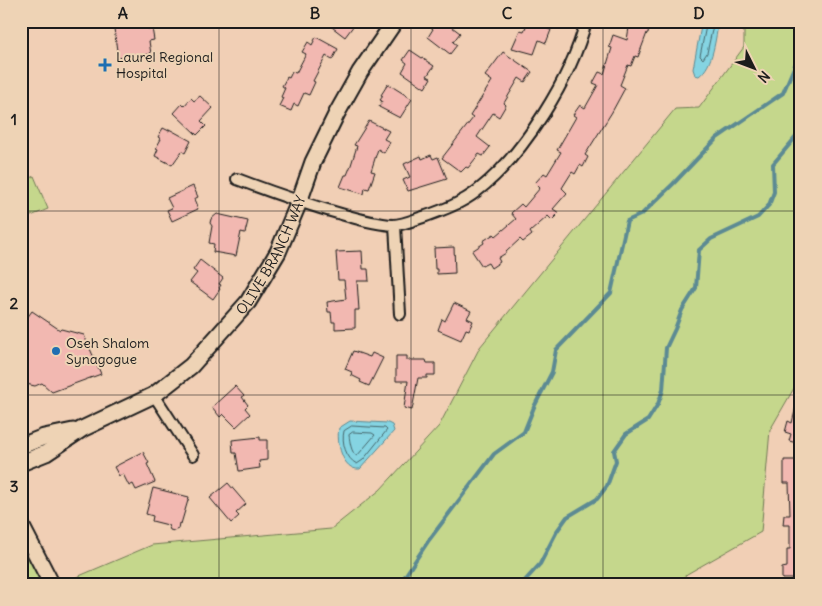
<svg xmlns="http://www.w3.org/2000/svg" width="822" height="606" font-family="Delius,sans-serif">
<rect width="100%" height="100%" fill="#f1cfb5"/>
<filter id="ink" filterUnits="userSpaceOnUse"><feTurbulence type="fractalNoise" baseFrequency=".02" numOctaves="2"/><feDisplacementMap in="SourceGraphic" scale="10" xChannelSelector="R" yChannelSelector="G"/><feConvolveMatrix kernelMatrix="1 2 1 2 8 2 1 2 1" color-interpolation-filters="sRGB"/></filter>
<g filter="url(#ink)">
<g fill="#c5d78c" stroke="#707a54">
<path d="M744,21H801V376L770,430L761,532L687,574L675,585H58L152,545L331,529L380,490L439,426L480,347L675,109L699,108L744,47Z"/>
<path d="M34,176L48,209L21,220V182Z"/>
<path d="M21,525L52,585H21Z"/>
</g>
<g fill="#85d4e2" stroke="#5b8a93">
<path d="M702,21H719C715,38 714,65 699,76L695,75L693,69Z"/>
<path d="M350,421L388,423L392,425L394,431L360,469C342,471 336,441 339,428Z"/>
</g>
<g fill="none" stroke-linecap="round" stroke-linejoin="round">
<g stroke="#46666b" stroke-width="1">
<path d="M707,21L700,56L703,59L707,53L714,21"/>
<path d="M352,426L385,428L387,430L363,460L357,464C346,459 341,442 344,431Z"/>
<path d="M353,432L372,433L375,435L357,456C351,453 350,442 349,435Z"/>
</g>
<g stroke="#5b8a93" stroke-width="4">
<path d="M399,585L429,540L494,454L524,432L534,407L552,372L556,350L611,293L627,221L642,214L673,184L717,138L783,93L798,58L801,47"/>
<path d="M521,585L540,564L557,531L567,517L597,499L607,486L616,461L614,451L626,434L648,420L658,404L663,390L666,348L675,329L682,310L696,288L699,250L711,239L758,217L769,205L774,192L773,164L801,131"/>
</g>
</g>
<g fill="#f2b8b1" stroke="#1c1c1c">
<path d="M113,21H124L125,26L147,23L148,29L152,28L154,40L149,41L151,54L118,58Z"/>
<path d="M324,21H357L345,37Z"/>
<path d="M423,21H444L460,33L453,42L457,45L450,54L428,37L433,29Z"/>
<path d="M630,21H650L648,33H647L638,57L635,56L631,66L628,65L620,85L625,88L612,112L585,155L588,157L583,167L580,165L575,174L572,172L562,188L567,193L553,209L559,213L552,220L548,216L530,232L532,235L523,242L520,239L506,252V253L498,258L500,262L491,268L488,263L482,266L472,251L484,243L483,241L494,234L496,236L516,219L511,213L521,204L524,207L540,188L535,183L544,173L547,175L561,152L557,150L576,117L573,115L580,105L585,108L598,85L593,83L599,72L604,74L612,48L609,47L613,35L627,40Z"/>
<path d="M528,22L551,30L546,43L539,40L534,54L512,48L520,30L524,31Z"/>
<path d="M316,37L338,49L332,60L326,56L313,81L315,82L309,95L304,93L298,106L294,104L291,111L279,106L283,98L281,97L285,88L282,86L287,77L289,78L292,72L296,73L306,54L302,52L308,42L312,45Z"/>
<path d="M410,50L434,66L427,76L431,78L425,88L402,72L407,63L403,60Z"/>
<path d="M503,52L532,72L525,82L519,78L504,103L506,105L499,117L493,113L477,137L490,147L483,156L479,154L468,168L466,167L461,172L442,158L473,118L470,116L492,81L485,76Z"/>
<path d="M388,84L412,99L400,118L379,107L382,101L380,100L383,96L381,95Z"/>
<path d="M200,96L213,108L201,121L206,126L197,135L174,113L182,104L184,106L191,98L194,101Z"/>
<path d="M369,121L389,131L384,139L390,142L384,153L378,149L371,171L375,172L369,189L365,188L364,194L340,187L345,175H347L351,165L357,146L354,145Z"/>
<path d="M163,128L169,131V129L191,141L185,153L182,151L172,165L155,156L158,149L156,148L161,139L158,137Z"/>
<path d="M431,155L433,159L438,157L447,179L408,191L403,180L410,177L404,164L421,156L422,159Z"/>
<path d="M193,186L198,197L194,199L198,209L172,221L167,210L172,208L167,198Z"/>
<path d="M217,214L248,221L245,233L241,232L236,256L213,252L214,244L209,243L212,226L210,223L211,219Z"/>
<path d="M454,247L455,273L437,274V269H435L434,248Z"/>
<path d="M362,251L363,269H368L369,281H357L359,310H355V328L335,329V322H332L331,312H328L327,302L346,299L344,280H338L336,252Z"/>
<path d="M200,260L223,278L219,284L221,285L219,288L220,289L213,299L190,282L197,273L193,270Z"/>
<path d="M454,303L471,311L467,318L473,321L469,330L466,329L461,340L438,330L442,319L445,321Z"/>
<path d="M32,311L60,330L61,329L84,335L101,374L52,392L42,383L35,386L26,384L21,372V326Z"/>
<path d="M353,351L370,357L372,353L383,358L369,386L360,382L361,380L351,375L352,372L345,369Z"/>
<path d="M396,356H407V360H426L427,363H435V375H427V378H418L412,410L404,408L408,381H396Z"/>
<path d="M235,386L244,396L242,397L248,405L245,408L250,414L236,427L223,414L220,417L212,407Z"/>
<path d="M797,402H801V444L789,441L791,434L785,432L788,421L792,423Z"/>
<path d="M260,437V440H267V460L259,461L260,468L239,471L236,453H233L232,440Z"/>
<path d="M143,452L149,463L147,464L155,482L136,490L133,484L129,486L123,474L119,476L114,467Z"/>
<path d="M784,460H801V579H782V568L787,567V549H790V525H783L784,515H790L789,483H784Z"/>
<path d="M228,483L246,504L236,513L239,516L231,523L210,498Z"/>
<path d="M153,488L189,497L181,524L179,523L178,529L174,531L170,530L168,525L152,521L153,516L146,514Z"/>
</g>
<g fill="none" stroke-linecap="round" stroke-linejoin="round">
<defs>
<g id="street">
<path d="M237,179C271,192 305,204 341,214C358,219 375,224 393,225C403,225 416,219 426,216C443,210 462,203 477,191C523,156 572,77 586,21"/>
<path d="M395,225L400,314"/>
<path d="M154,395L193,455"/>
</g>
<g id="secondary">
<path d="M21,446L44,437L73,431"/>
<path id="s1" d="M21,463L46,453L82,429L154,395L191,366L248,302L278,252L299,202L313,162L337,113L360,72L395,21"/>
<path d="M21,525L52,585"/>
</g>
</defs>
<use href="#street" stroke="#1c1c1c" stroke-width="14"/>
<use href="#secondary" stroke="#1c1c1c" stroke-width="19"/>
<use href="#street" stroke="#eed3b5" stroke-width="10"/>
<use href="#secondary" stroke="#eed3b5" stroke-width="15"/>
</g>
</g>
<path fill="none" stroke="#1c1c1c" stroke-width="1" stroke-opacity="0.55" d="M219,21V585M411,21V585M603,21V585M21,211H801M21,395H801"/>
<g fill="#1f6fb2" stroke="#eed3b5" stroke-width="2">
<path d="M102.5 57.5h5v5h5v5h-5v5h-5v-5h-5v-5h5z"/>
<circle cx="56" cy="351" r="5"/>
</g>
<g text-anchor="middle" stroke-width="4" stroke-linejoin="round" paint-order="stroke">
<g font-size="14" fill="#1c1c1c" stroke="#eed3b5" text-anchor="start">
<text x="116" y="62">Laurel Regional<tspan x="116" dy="16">Hospital</tspan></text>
<text x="66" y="348">Oseh Shalom<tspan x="66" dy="16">Synagogue</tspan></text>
</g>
<g font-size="14" fill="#1c1c1c" stroke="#eed3b5">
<text dy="5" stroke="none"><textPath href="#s1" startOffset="335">OLIVE BRANCH WAY</textPath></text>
</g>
</g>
<rect width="822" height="606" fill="none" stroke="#eed3b5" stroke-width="55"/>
<g transform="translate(754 68) rotate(132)" stroke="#eed3b5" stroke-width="4" paint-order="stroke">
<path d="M0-4L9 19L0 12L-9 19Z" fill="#1c1c1c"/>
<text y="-8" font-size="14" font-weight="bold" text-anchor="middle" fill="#1c1c1c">N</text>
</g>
<rect x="28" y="28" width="766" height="550" fill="none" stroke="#1c1c1c" stroke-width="2"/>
<g font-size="16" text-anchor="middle" font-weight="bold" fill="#1c1c1c">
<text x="123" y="19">A</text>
<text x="315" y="19">B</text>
<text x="507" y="19">C</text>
<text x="699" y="19">D</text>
<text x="14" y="125">1</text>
<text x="14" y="309">2</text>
<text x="14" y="492">3</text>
</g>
</svg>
